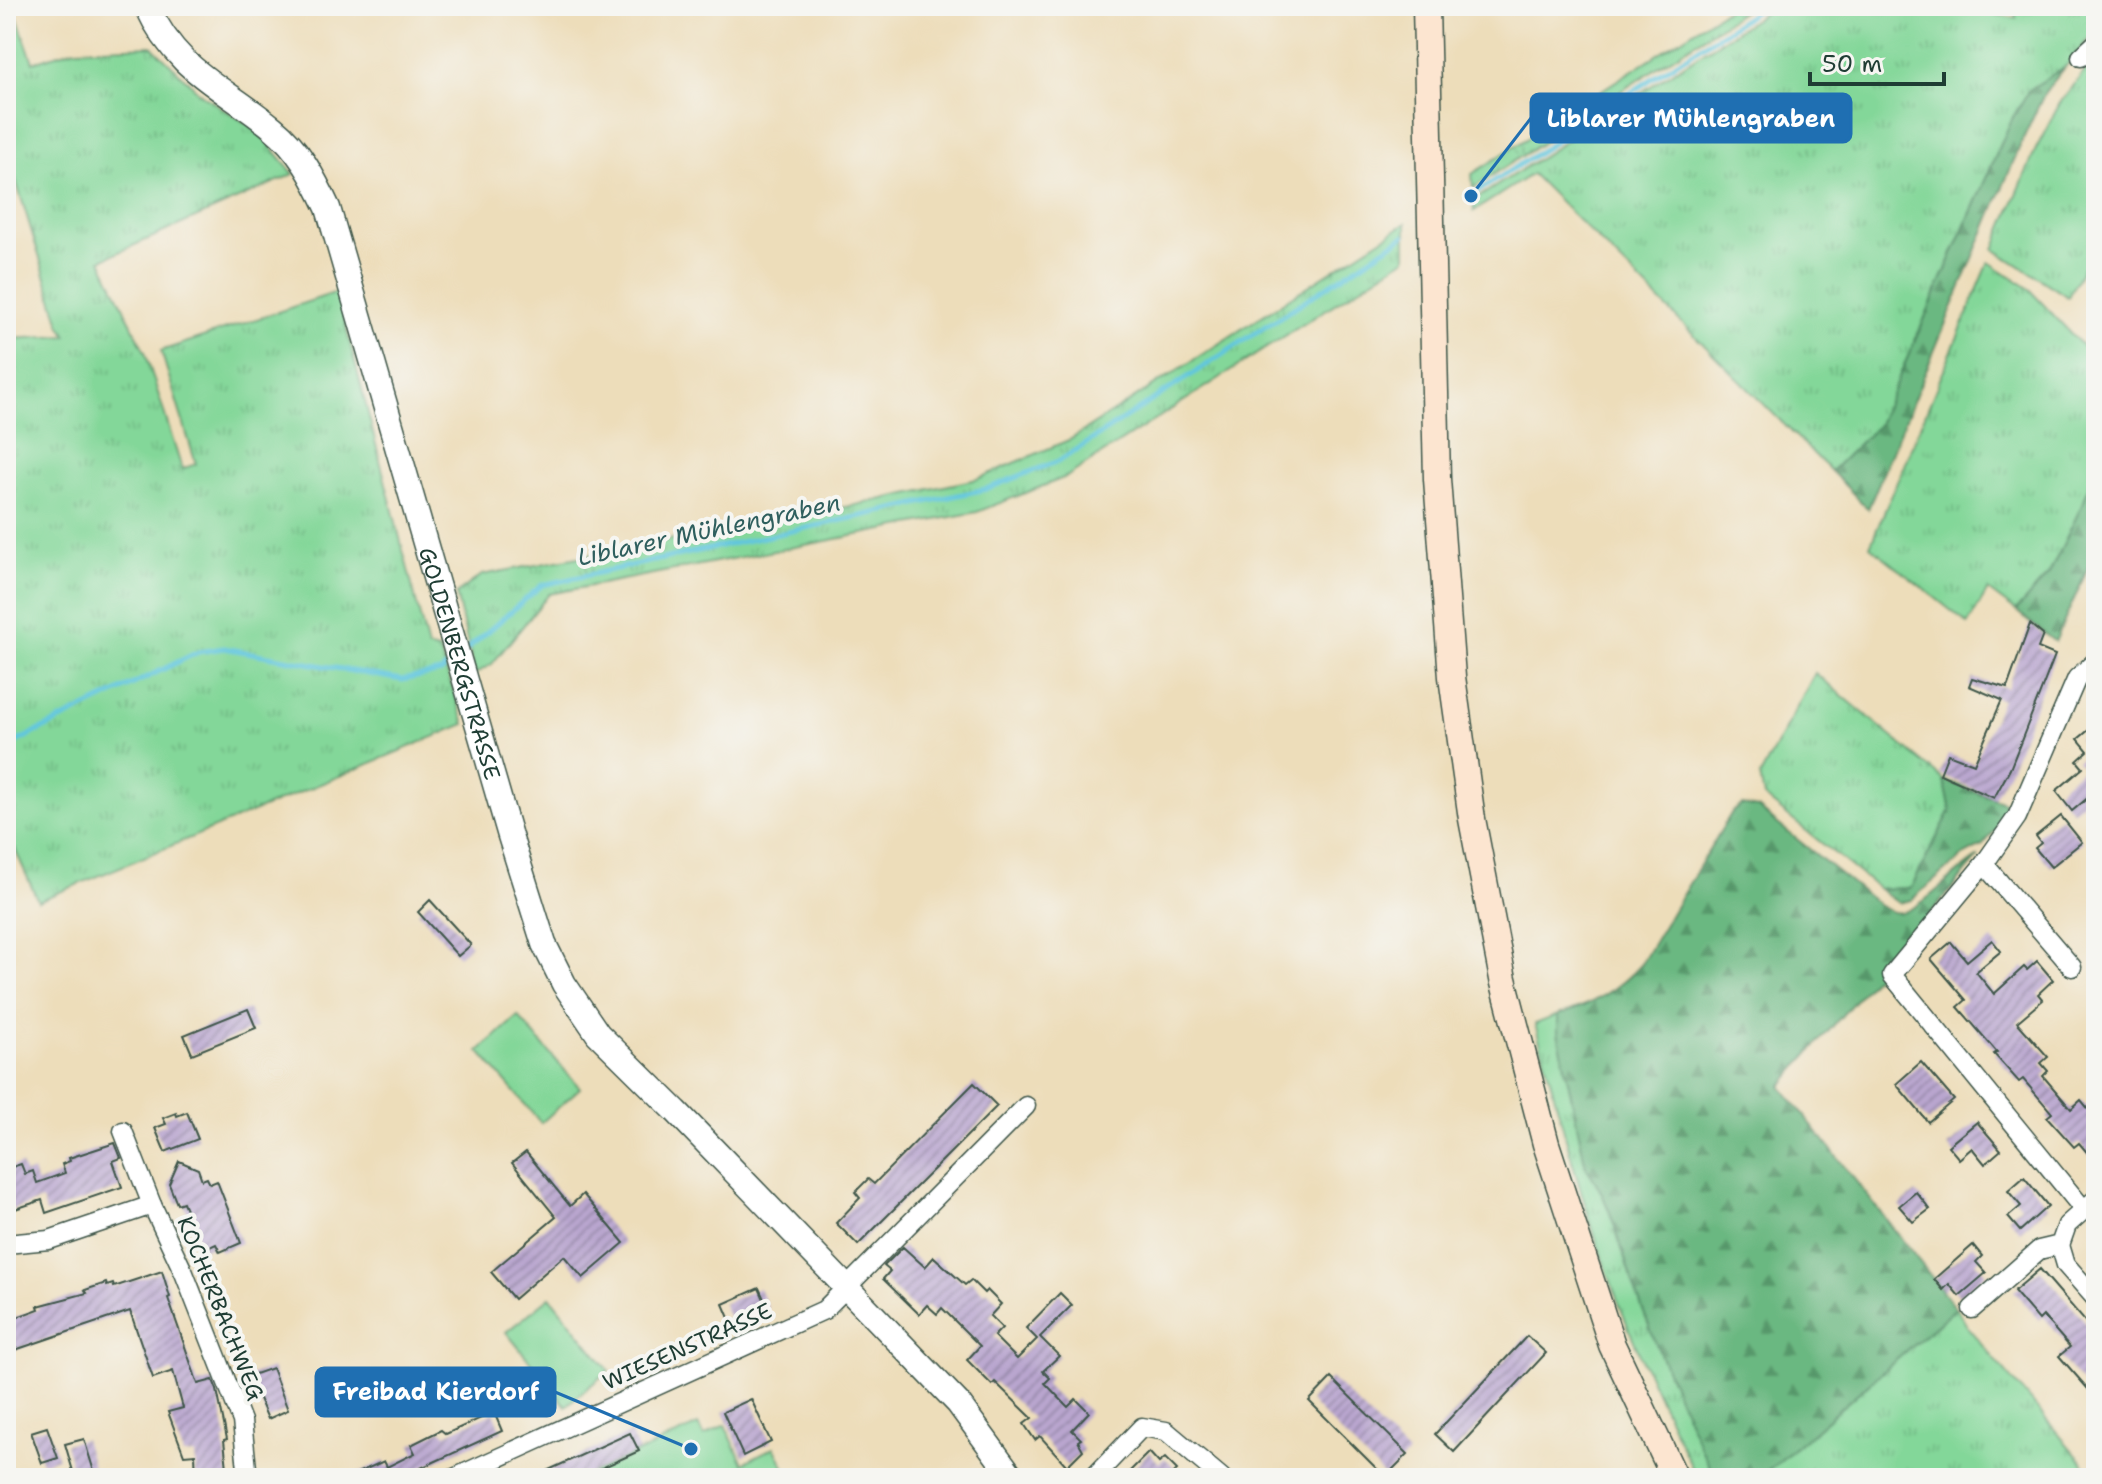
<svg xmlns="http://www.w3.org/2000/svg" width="2102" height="1484" font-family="'Shantell Sans',sans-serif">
<defs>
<pattern id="grass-tufts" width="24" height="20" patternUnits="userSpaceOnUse" patternTransform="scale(2)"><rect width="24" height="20" fill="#83d799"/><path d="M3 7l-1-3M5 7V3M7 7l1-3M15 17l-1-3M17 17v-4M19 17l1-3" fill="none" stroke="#71b984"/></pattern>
<pattern id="forest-firs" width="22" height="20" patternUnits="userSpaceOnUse" patternTransform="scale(2)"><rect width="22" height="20" fill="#6ab881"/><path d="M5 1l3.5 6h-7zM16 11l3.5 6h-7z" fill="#57976a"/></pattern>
<pattern id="building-hatch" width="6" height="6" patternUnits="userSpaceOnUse" patternTransform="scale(2)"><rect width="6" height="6" fill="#b9a6cf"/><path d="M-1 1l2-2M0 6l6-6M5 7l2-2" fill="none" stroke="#9688a9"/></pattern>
</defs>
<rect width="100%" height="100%" fill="#f6f6f2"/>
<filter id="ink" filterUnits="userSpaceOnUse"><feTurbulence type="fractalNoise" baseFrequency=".0125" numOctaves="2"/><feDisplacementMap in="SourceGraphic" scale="16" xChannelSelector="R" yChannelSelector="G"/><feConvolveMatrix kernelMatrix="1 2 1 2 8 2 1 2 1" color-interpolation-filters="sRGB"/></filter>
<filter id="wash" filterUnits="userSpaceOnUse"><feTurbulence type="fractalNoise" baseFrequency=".006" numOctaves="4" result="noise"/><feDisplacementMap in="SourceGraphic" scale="32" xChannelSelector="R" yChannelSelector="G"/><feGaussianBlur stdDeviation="1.8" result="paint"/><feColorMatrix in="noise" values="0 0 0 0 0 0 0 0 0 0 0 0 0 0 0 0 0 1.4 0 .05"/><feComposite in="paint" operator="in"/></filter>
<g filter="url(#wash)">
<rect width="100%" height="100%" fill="#edddba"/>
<g fill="url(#grass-tufts)" stroke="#518a66" stroke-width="2">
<path d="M6,6H13L33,62L75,49L152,46L202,95L258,131L294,174L101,260L145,352L182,469L196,464L161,351L337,292L428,648L439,650L465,724L38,901L6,829V339L67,336L60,324L6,148Z"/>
<path d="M1732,6H1751L1473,188L1472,174Z"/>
<path d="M1775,6H1963L1968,9L2016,18L2014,6H2096V30L2066,66L2029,91L2012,119L1878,425L1831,471L1532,174L1474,211L1473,201Z"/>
<path d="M2096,57V243L2068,297L1994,249L2036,149L2060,103Z"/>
<path d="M1406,223V258L1066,477L977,512L549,594L492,664L475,674L456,594L482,575L851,506L977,479L1071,439Z"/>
<path d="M1989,262L2027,287L2096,360V462L2084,501L2049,574L2016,611L1988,590L1968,624L1870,546Z"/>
<path d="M1815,673L1944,780L1951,810L1911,888L1879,889L1764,797L1760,776Z"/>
<path d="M1558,1015V1032L1586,1167C1611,1200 1620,1247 1634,1286C1658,1351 1685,1416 1715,1478H1697C1666,1414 1635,1349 1611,1282C1580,1198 1559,1111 1535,1024Z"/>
<path d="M1956,1308L1969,1329L2096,1478H1760Z"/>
</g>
<g fill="url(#forest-firs)" stroke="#447a5a" stroke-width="2">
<path d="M2066,66L2045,92L2022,141L1868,509L1831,471L1878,425L2012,119L2029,90Z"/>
<path d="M2096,462V550L2055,642L2016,611L2049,574L2084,501Z"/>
<path d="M1944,780L2004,802L2005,819L1982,846L1963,856L1911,900L1898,903L1879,889L1911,888L1951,810Z"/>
<path d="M1742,805L1758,808L1874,901C1883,908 1891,914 1902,912C1921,910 1958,868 1979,857L1781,1086L1956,1308L1760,1478H1715C1685,1416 1658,1351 1634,1286C1620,1247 1611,1200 1586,1167L1558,1032V1015C1590,1006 1618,990 1641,964L1732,812Z"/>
</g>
<g fill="#83d799" stroke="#518a66" stroke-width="2">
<path d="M518,1016L580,1088L541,1123L479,1051Z"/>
<path d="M550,1297L609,1370L566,1406L506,1332Z"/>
<path d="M698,1425L704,1436L725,1425L743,1463L774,1447L790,1478H583Z"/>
</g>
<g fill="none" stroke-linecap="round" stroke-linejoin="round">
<g stroke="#60c6de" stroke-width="5">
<path d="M1471,196L1764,6"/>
<path d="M465,651L542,585L986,489L1061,460L1404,236"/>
<path d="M6,747L198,652L224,648L402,680L441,672L451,663"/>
</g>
</g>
<g id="blocks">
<g fill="url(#building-hatch)">
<path d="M2030,624L2043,635L2038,648L2055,655L2010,769L1994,798L1940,774L1948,754L1974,764L2002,700L1969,686L1972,678L2007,688Z"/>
<path d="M2096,724V791L2072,811L2056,791L2083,768L2077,761L2088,751L2078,739Z"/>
<path d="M2061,816L2082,842L2051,867L2035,848L2041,843L2036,836Z"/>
<path d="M430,900L471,945L458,956L418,912Z"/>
<path d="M1992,940L2001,951L1976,972L1994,994L2024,967L2027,970L2037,961L2053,980L2038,994L2043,1000L2017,1022L2048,1057L2041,1063L2048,1071L2043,1076L2071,1109L2081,1100L2096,1118V1163L2079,1143L2074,1147L2047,1117L2052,1113L2023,1079L2019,1082L1994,1054L1997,1052L1958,1007L1966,1000L1931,959L1951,942L1967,961Z"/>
<path d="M248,1009L256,1028L192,1054L184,1035Z"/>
<path d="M1921,1062L1954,1100L1928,1122L1896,1084Z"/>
<path d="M974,1083L997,1106L858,1245L836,1223L860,1198L855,1192L868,1179L874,1184Z"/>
<path d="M187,1112L198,1139L165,1152L155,1128L166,1124L163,1118L176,1113L177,1116Z"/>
<path d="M1977,1122L2001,1150L1985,1164L1972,1148L1959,1159L1948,1146Z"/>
<path d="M115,1143L121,1158L113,1161L122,1187L46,1213L42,1200L6,1212V1169L21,1164L25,1174L33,1171L37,1183L65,1173L62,1164L70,1161L69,1158Z"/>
<path d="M526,1152L570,1206L583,1194L624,1243L583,1278L564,1256L514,1299L491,1272L556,1217L512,1163Z"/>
<path d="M179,1161L198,1169L202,1180L207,1178L210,1184L217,1181L241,1243L220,1252L216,1244L203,1250L183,1202L177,1204L169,1184Z"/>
<path d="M2024,1177L2048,1206L2020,1231L2008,1217L2021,1206L2008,1191Z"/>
<path d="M1916,1192L1930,1209L1913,1222L1899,1206Z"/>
<path d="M1973,1245L1982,1256L1976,1262L1986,1273L1959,1296L1949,1284L1943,1290L1934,1279Z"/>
<path d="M903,1247L925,1267L934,1257L965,1285L971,1280L984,1293L987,1290L1001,1304L990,1316L1002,1328L994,1336L1017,1359L1037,1339L1026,1328L1060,1293L1072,1305L1040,1337L1059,1356L1043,1371L1050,1378L1045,1383L1068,1407L1076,1399L1089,1412L1072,1430L1081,1439L1078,1441L1083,1450L1067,1466L1040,1436L1035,1440L1024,1424L1032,1418L995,1382L992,1385L967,1360L980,1346L942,1308L937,1314L927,1305L919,1314L883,1279L890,1271L884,1266Z"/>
<path d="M2040,1269L2096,1334V1398L2059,1356L2070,1347L2043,1316L2039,1320L2014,1291Z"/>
<path d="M162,1271L170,1297L168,1298L198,1384L213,1380L217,1390L227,1439L224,1440L228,1478H196L195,1454L184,1455L168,1412L183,1408L173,1371L153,1378L130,1311L6,1353V1321L39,1309L38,1306L87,1293L85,1290L106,1283L107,1286L113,1284L114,1287Z"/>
<path d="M759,1288L768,1308L732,1325L723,1304Z"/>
<path d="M1527,1336L1546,1353L1454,1452L1435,1434Z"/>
<path d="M272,1368L288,1410L268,1419L249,1376Z"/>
<path d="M1331,1378L1408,1454L1385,1477L1309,1401Z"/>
<path d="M751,1399L771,1442L743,1456L723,1412Z"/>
<path d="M494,1412L502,1431L399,1478H346L384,1461L387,1467L415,1453L411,1445L441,1430L446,1434Z"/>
<path d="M47,1427L58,1458L42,1463L31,1432Z"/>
<path d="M630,1433L639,1451L580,1478H531Z"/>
<path d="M84,1439L96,1478H75L65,1444Z"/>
<path d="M1149,1452L1159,1463L1165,1458L1177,1470L1171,1476L1173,1478H1123Z"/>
</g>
</g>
</g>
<g filter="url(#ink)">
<use href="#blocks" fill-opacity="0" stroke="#3e5548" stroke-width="2"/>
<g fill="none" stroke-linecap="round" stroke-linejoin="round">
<defs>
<g id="minor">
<path d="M2081,57L2096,43"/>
<path d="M1984,864L2072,967"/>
<path d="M123,1131L152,1205"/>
<path d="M2084,1210L1892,975L1984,864L2017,817L2077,678L2096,661"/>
<path d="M6,1244L49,1240L152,1205L184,1273L242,1421L248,1478"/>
<path d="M2060,1245L2066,1265L2096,1299"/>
<path d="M1972,1309L2039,1250L2060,1245L2067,1225L2096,1199"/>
<path d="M454,1478L824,1310L1026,1106"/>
<path d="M1093,1478L1142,1427L1166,1431L1222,1478"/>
</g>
<g id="tertiary">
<path id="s1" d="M147,6C177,72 221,85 273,128C299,149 314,178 328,208L510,836L544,944L564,984L598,1034L676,1111L958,1403L1013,1478"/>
</g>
<path id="secondary" d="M1426,6L1437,479L1452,677L1472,819L1503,979L1546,1144L1612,1345L1675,1478"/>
</defs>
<use href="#minor" stroke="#3e5548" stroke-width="21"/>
<use href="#tertiary" stroke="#3e5548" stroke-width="27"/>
<use href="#secondary" stroke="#3e5548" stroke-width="29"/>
<use href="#minor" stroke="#fff" stroke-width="18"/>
<use href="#tertiary" stroke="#fff" stroke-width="24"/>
<use href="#secondary" stroke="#fce5d0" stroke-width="26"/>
</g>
</g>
<g text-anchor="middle" stroke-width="8" stroke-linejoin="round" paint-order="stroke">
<g font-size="22" fill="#1f3d34" stroke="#f6f6f2">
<text dy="8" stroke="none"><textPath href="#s1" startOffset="750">GOLDENBERGSTRASSE</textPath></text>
<text transform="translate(221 1308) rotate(68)" y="8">KOCHERBACHWEG</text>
<text transform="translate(687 1346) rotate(-24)" y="8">WIESENSTRASSE</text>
</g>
<g font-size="24" font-style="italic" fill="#2f5f5e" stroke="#f6f6f2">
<text transform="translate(709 530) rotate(-12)" y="8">Liblarer Mühlengraben</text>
</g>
</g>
<path fill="none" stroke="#1f6fb2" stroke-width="3" d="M1471 196L1531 118M691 1449L555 1392"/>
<g fill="#1f6fb2" stroke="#f6f6f2" stroke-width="3">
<circle cx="1471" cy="196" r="8"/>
<circle cx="691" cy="1449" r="8"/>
</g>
<g fill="#1f6fb2" stroke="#1f6fb2" stroke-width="3">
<rect x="1531" y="94" width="320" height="48" rx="8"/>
<rect x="316" y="1368" width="239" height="48" rx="8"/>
</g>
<g font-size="24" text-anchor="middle" font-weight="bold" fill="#fff">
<text x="1691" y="127">Liblarer Mühlengraben</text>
<text x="436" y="1400">Freibad Kierdorf</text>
</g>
<rect width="2102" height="1484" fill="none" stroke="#f6f6f2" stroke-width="32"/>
<path d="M1810 72v12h134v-12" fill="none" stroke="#1f3d34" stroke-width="4"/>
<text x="1822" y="72" font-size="24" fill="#1f3d34" stroke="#f6f6f2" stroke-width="6" paint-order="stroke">50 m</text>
</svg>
